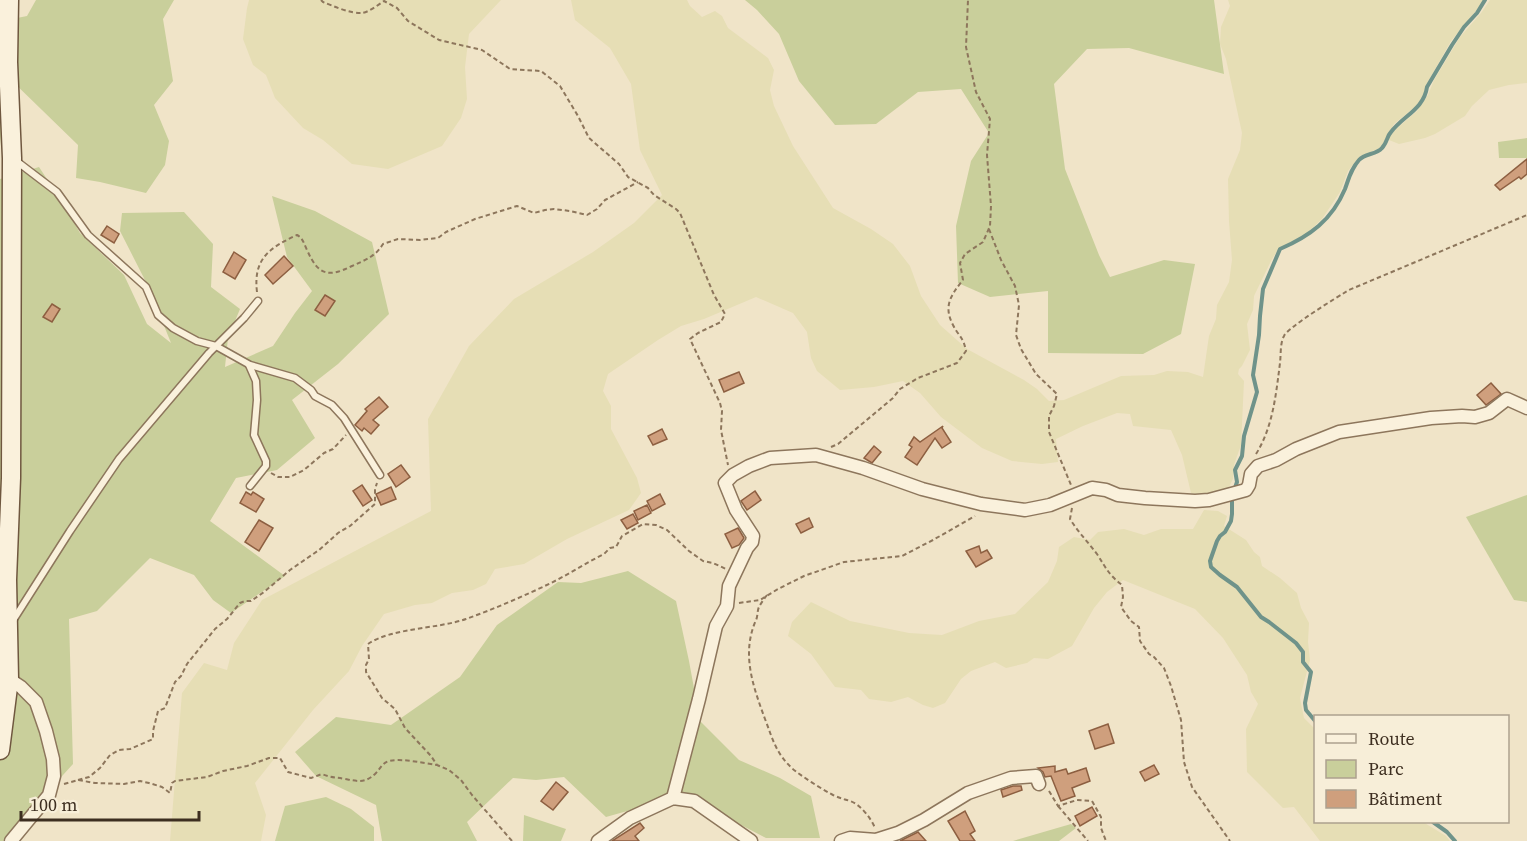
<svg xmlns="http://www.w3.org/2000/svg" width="1527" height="841" font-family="'Source Serif 4',serif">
<rect width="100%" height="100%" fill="#f0e4c8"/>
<g fill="#e6deb5">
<path d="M249,0H501L469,34L465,67L467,99L461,118L442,146L388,169L352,164L323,140L303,128L275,98L266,75L253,65L243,39L247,8Z"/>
<path d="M571,0H687L690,6L702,17L715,11L722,16L728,28L768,58L774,70L770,90L774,106L793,146L833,208L871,229L893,244L910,266L921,296L940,325L967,349L1024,380L1037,389L1049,401L1064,400L1121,376L1154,375L1167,371L1188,372L1203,377L1209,336L1216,319L1217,305L1229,282L1232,260L1229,221L1228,179L1240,150L1242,133L1226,59L1220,44L1221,27L1230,6L1228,0H1485L1451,41L1425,87V94L1416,106L1394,124L1382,145L1378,149L1360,156L1348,171L1340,192L1322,219L1306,234L1289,243L1277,251L1271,261L1254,296L1253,310L1247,324L1250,350L1242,366L1239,369L1238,374L1244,381L1241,445L1234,465L1233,479L1229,487L1224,492L1209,497L1191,493L1182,455L1171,430L1133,426L1130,414L1117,413L1083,426L1056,439L1058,462L1042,464L1012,461L982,448L941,417L920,393L903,381L874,387L840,390L817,371L811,358L807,332L793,313L756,297L704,319L681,326L658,340L608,374L603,391L611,406V429L637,478L641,493L629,510L567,539L524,564L495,569L486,584L473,590L452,593L432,603L415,605L384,614L362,646L349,671L313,710L255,783L266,815L261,841H170L182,693L204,663L227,670L234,643L262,600L431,511L428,419L469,346L514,299L593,252L634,223L662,195L640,150L631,84L610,48L575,20Z"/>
<path d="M1490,0H1527V83L1509,85L1489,90L1472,106L1465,116L1435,134L1425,138L1399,144L1389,140V137L1395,130L1417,111L1428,95L1434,80L1460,37L1481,13Z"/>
<path d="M1204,510L1218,511L1227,516L1224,526L1246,540L1254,552L1260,557L1262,566L1280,578L1297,593L1301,608L1309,623L1308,642L1310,660L1300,698L1304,718L1315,729L1316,822H1423L1446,836L1450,841H1320L1294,807L1283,808L1247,772L1246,729L1258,704L1251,692L1247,675L1223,638L1195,609L1123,580L1107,592L1094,608L1072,646L1048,659L1034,658L1027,663L1006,668L995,662L971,671L961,679L945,703L933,708L923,705L908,697L891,702L869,699L861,690L835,687L811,654L788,636L792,622L811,602L850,621L909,633L942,635L979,621L1015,614L1048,582L1057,561L1059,547L1074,537L1090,540L1098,532L1124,529L1144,535L1161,529H1193Z"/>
</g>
<g fill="#c9cf9b">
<path d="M36,0H174L163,19L173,81L154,105L169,141L165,165L146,193L100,182L76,178L78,145L7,76L0,146V11L2,21L27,16Z"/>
<path d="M745,0H1214L1224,74L1129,48L1087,49L1054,84L1065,169L1099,255L1110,277L1164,260L1195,264L1181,334L1143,354L1048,353V291L990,297L958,283L956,226L971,161L989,133L961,89L918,92L876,124L835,125L799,81L779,34L757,10Z"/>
<path d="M1527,138V158H1499L1498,142Z"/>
<path d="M39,167L62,202L80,233L124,275L147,324L171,343L148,286L120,231L122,213L184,212L213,244L211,287L240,309L228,338L225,367L273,346L295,313L312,291L287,257L272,196L315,211L372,242L389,314L338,364L292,400L315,438L277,470L236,478L210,521L285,576L231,613L213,600L194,575L150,558L97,611L69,619L73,764L3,841H0V179Z"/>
<path d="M1527,495V602L1514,600L1466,517Z"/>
<path d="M628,571L676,601L689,661L700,721L739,760L780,778L811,796L820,838H766L684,795L606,817L564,777L536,780L513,778L467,822L477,841H382L376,805L316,776L295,752L336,717L391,725L460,677L497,625L558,582L581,583Z"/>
<path d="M326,797L351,809L374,827V841H275L285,806Z"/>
<path d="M524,815L566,829L561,841H523Z"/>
<path d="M1071,824L1076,828L1059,841H1013Z"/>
</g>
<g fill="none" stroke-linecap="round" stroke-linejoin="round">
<g stroke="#6f938a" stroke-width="4">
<path d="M1234,491L1237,482L1235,470L1242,456L1244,436L1257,392L1253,375L1259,335L1260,316L1263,289L1280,249C1310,236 1332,220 1345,189C1349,178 1351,169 1359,160C1365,153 1376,155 1382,148C1387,143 1387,136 1391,132C1403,116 1424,109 1427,87L1452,45L1464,27L1477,13L1485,0"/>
<path d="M1232,498V514L1231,521L1225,532L1220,536L1217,541L1210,561L1211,567L1220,575L1237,587L1261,617L1269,622L1296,643L1303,652V662L1311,672L1305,703L1306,710L1316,722"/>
<path d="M1433,822L1447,832L1455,841"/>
</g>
</g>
<g fill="#cf9f7d" stroke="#8d5f41" stroke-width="1.5">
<path d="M1527,159V174L1521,179L1519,177L1500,190L1495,185Z"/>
<path d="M107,226L119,234L114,243L101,235Z"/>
<path d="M234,252L246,260L235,279L223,272Z"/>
<path d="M284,256L293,266L273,284L265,275Z"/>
<path d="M325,295L335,301L325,316L315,310Z"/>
<path d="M52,304L60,309L52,322L43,317Z"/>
<path d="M739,372L744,383L724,392L719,380Z"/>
<path d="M1491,383L1501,394L1486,405L1477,395Z"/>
<path d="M379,397L388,407L373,420L379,425L371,434L364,428L362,431L355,425L367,411L365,409Z"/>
<path d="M943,426L942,428L951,442L942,448L935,438L917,465L905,457L912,447L909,445L914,437L920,442Z"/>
<path d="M662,429L667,439L653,445L648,436Z"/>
<path d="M874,446L881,452L872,463L864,458Z"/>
<path d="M401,465L410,477L396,487L388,474Z"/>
<path d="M362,485L372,500L363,506L353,491Z"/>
<path d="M391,487L396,499L381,505L376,494Z"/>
<path d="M755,491L761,500L747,510L741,501Z"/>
<path d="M246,492L251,495L253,492L264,499L256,512L240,503Z"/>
<path d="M660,494L665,504L652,511L647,501Z"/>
<path d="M647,505L651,513L638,520L634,511Z"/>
<path d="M633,514L638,523L627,529L621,520Z"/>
<path d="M809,518L813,527L801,533L796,524Z"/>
<path d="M259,520L273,528L259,551L245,542Z"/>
<path d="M738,528L744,538L739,545L732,548L725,534Z"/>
<path d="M979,546L981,553L987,550L992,558L976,567L966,551Z"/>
<path d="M1108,724L1114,743L1095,749L1089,731Z"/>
<path d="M1154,765L1159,774L1145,781L1140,772Z"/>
<path d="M1055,766V772L1066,769L1068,774L1086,768L1090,781L1072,788L1075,796L1061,801L1051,776L1045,777L1043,772L1038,768Z"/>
<path d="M556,782L568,792L553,810L541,801Z"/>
<path d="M1013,786H1021L1022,790L1003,797L1001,790Z"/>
<path d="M1092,807L1097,816L1080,826L1075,816Z"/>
<path d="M965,811L975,831L970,834L975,841H960L948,821Z"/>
<path d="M640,823L644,828L635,836L639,841H612Z"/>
<path d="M918,832L926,841H900Z"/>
</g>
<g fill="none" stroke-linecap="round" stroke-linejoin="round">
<defs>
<g id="lane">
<path d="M15,160L57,192L88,235L146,287L158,315L173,328L197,341L216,346L250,365L295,378L311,390L315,396L332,405L344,418L380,475"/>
<path d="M249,365L256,381L257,400L254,435L266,461V466L250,486"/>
<path d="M12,622L70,531L119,459L209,353L244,318L258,301"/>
</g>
<g id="street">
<path d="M9,679L21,687L36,702L46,731L53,759L54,776L49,795L11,841"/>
<path d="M673,798L699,699L716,626L727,606L729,586L747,548L752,542L753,536L736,510L725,483L733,475L749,466L770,458L816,455L863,468L922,489L981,504L1025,510L1050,505L1092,488L1106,490L1118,495L1145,498L1195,501L1209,500L1246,490L1249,485L1251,474L1258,466L1276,460L1296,449L1339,432L1431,418L1462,416L1475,417L1489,413L1507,399L1527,408"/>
<path d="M598,841L630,818L673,798L694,801L751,841"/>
<path d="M841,841L850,838L876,840L898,833L924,820L968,793L1011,778L1036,776L1039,784"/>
</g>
<path id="secondary" d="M0,750L9,679L7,580L11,478L12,158L8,62L9,0"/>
</defs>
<use href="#lane" stroke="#8d765c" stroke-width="9"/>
<use href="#street" stroke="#8d765c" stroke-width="15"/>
<use href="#secondary" stroke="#6f573f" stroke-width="21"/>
<g stroke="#8d765c" stroke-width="2" stroke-dasharray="4.5 3" stroke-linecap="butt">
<path d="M321,0L323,2C333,6 351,14 362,13C369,12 378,5 384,1L397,8L408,21L439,40L482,50L510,69L541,71L560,86L578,116L589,138L619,164L628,177L648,188L654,195L676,209L680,213L714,295L725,314L721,322L698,333L690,339L720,403L722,411L721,430L728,465"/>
<path d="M989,229L1001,260L1015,286L1019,305L1016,335L1021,349L1036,374L1057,394L1054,406L1049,416V432L1071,485"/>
<path d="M257,292C253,259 269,248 297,235C303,238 304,244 307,250C318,275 328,278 352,266C365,260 375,257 383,244L398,239L420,240L438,238L446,232L475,219L517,206L534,213L545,210L554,209L570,211L587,215L597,209L605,200L638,182"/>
<path d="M831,447L838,444L893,398L900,389L918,378L957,363L966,351C963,336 959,337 953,325C943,306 951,295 963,280L960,263L965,254L983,242L990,226L991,206L987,155L990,119L976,92L966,47L968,0"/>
<path d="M1256,454C1273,427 1276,394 1280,363C1281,355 1280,343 1284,336C1288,327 1339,296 1349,290L1527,215"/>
<path d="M271,473L278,477H290L304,470L324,453L333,449L346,435"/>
<path d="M1072,508L1070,519C1078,532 1088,542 1097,554C1106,568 1108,574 1122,585L1123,597L1121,607L1131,621L1139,627L1140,641L1149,654L1154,657L1164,668L1171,686L1181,720L1184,762L1192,787L1230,841"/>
<path d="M767,595C764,599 761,603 759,607C757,611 758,616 756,620C741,654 753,686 765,719C773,740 776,754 794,770C806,779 820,788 833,795C839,798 844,799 850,801C860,804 871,818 875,828"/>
<path d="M739,603L760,600L778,589L804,576L844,562L902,556L933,540L975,516"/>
<path d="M78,780L89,777L100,768L110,755L119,750L130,749L153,739V731L158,711L165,708L175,682L181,676L187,664L215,629L227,619L240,603L245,601H251L264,592L290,570L319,550L338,533L350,526L375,504V489L377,483"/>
<path d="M64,784L78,780L95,783L124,784L140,781L149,783L162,787L170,793L172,783L175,781L207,777L223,771L247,766L269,758H280L288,772L311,778L322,774C332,778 336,777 345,779C357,781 365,784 376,773C381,768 382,763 389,761C402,758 423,763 437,765"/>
<path d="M1049,791L1058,806L1077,800L1092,801L1101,817V828L1106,841"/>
<path d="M1058,806L1088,841"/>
<path d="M512,841L472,795L461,780L449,770L437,765L431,756L405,728L395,709L382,698L366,672V665L369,659L368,644C391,628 437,629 466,619C494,609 524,596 551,583C569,574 586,563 604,554L610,548L616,547L622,536L643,524L656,525L667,530L689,551L703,561L713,563L726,569"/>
</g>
<use href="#lane" stroke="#faf1dc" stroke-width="6"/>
<use href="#street" stroke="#faf1dc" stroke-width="12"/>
<use href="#secondary" stroke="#faf1dc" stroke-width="18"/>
</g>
<rect x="1314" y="715" width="195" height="108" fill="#f7eed8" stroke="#ada18e" stroke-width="1.5"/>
<rect x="1326" y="734" width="30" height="9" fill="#faf1dc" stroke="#ada18e" stroke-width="1.5"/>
<text x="1368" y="745" font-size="18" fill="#3d2e20">Route</text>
<rect x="1326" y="760" width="30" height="18" fill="#c9cf9b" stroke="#ada18e" stroke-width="1.5"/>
<text x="1368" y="775" font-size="18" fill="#3d2e20">Parc</text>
<rect x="1326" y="790" width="30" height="18" fill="#cf9f7d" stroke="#ada18e" stroke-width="1.5"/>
<text x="1368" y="805" font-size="18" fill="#3d2e20">Bâtiment</text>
<path d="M21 811v9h178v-9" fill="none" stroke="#3d2e20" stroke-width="3"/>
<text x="30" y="811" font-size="18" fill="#3d2e20" stroke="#f7eed8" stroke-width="4.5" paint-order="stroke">100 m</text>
</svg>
